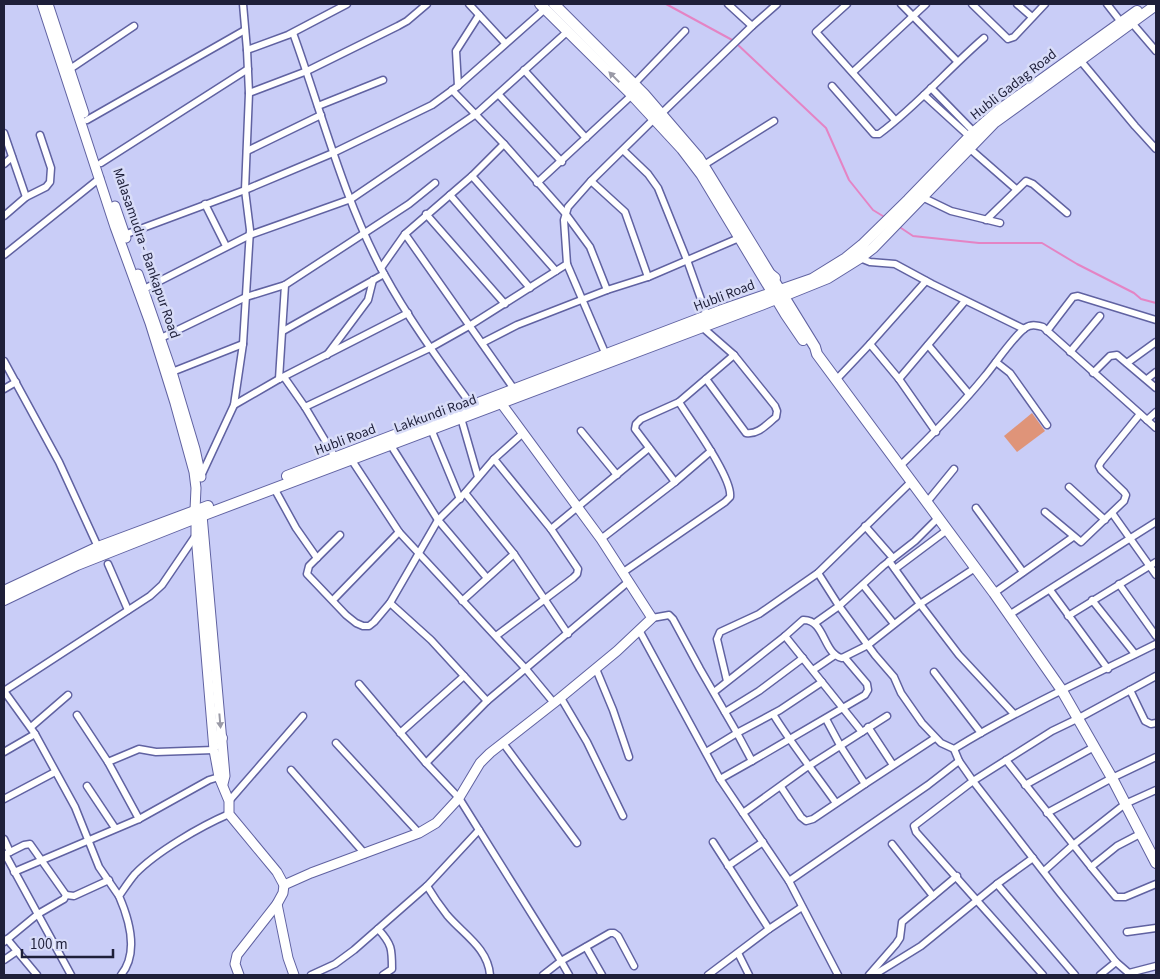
<svg xmlns="http://www.w3.org/2000/svg" width="1160" height="979" font-family="'Source Sans 3',sans-serif">
<rect width="100%" height="100%" fill="#c9cdf7"/>
<path fill="#df9479" d="M1032,413L1045,431L1017,452L1004,436Z"/>
<g fill="none" stroke-linecap="round" stroke-linejoin="round">
<g stroke="#e484c4" stroke-width="2">
<path d="M666,4L734,41"/>
<path d="M737,44L826,128L849,180L873,210L886,218"/>
<path d="M898,226L913,236L979,243H1042L1077,264L1134,293L1141,299L1156,303"/>
</g>
<defs>
<g id="street">
<path d="M469,4L505,43"/>
<path d="M728,4L752,26"/>
<path d="M847,4L816,32L895,120"/>
<path d="M901,4L957,61"/>
<path d="M972,4L1008,39L1014,37L1045,4"/>
<path d="M1017,4L1032,17"/>
<path d="M1107,4L1121,22"/>
<path d="M1132,23L1156,51"/>
<path d="M293,33C322,113 343,198 384,274C409,320 441,363 472,406"/>
<path d="M247,50L288,35L347,4"/>
<path d="M1080,60L1135,126L1156,149"/>
<path d="M70,69L134,26"/>
<path d="M524,70L586,138"/>
<path d="M853,72L926,4"/>
<path d="M634,84L685,31"/>
<path d="M458,86L456,51L479,15"/>
<path d="M832,86L874,134H879C917,106 948,69 984,38"/>
<path d="M931,88L974,132"/>
<path d="M452,90L504,144L565,213L590,247L607,290"/>
<path d="M249,93L307,71L398,26L407,21L427,4"/>
<path d="M499,95L562,162"/>
<path d="M924,95L970,137"/>
<path d="M318,106L383,80"/>
<path d="M661,114L752,26L777,4"/>
<path d="M87,120L245,30"/>
<path d="M4,133L26,197"/>
<path d="M969,148L1016,189"/>
<path d="M623,150L648,174L658,188L687,260L707,316"/>
<path d="M247,151L321,115"/>
<path d="M101,163L248,69"/>
<path d="M4,164L12,157"/>
<path d="M704,165L774,121"/>
<path d="M472,176L556,271"/>
<path d="M591,181L625,212L648,277"/>
<path d="M537,183L632,95"/>
<path d="M450,195L530,288"/>
<path d="M922,197L951,211L1000,223"/>
<path d="M205,204L226,246"/>
<path d="M426,214L505,304"/>
<path d="M4,216L26,197L46,187L50,182L51,168L40,135"/>
<path d="M986,220L1026,181L1033,184L1067,213"/>
<path d="M405,234L514,389"/>
<path d="M124,235L245,190L333,153L432,105L458,86L545,9"/>
<path d="M4,255L100,178"/>
<path d="M860,258L870,262L895,264L932,284L1024,329"/>
<path d="M567,264L606,355"/>
<path d="M381,268L405,234L472,176L504,144"/>
<path d="M144,289L250,235L351,199L476,114L568,31"/>
<path d="M702,327L734,355L775,406L777,411L776,417C767,424 758,435 746,433L706,379"/>
<path d="M283,331L384,274"/>
<path d="M1047,331L1073,297L1078,296L1156,320"/>
<path d="M161,338L246,297L285,285L409,204L435,183"/>
<path d="M482,343L517,325L607,290L648,277L739,238"/>
<path d="M870,344L899,379L936,432"/>
<path d="M928,345L969,394"/>
<path d="M1070,352L1100,316"/>
<path d="M327,355L368,300L373,280"/>
<path d="M4,361L59,462L98,547"/>
<path d="M996,362L1010,373L1047,425"/>
<path d="M1127,363L1156,342"/>
<path d="M172,372L243,344"/>
<path d="M1093,373L1110,356L1117,355L1156,388"/>
<path d="M284,377L305,407L335,457"/>
<path d="M279,379L285,285"/>
<path d="M899,379L965,301"/>
<path d="M1147,379L1156,372"/>
<path d="M836,380L870,344L926,281"/>
<path d="M4,389L16,382"/>
<path d="M234,405L279,379L408,313"/>
<path d="M305,407L430,348L469,326L567,264L564,220L568,207L591,181L654,119"/>
<path d="M461,418L478,477"/>
<path d="M1147,420L1156,412"/>
<path d="M431,429L460,499"/>
<path d="M581,431L617,475"/>
<path d="M390,444L438,520L487,578"/>
<path d="M351,459L399,532L525,668L554,703"/>
<path d="M494,459L551,529L578,569L577,574L573,578L496,636"/>
<path d="M900,466C930,437 959,408 985,376C995,364 1014,336 1025,328C1031,324 1036,325 1043,327L1156,428"/>
<path d="M201,476L234,405L243,344L250,230L245,190L249,93L247,50L243,4"/>
<path d="M675,482L635,429L636,424L641,419L679,402"/>
<path d="M1069,487L1105,520"/>
<path d="M274,488L296,528L317,558"/>
<path d="M465,493L514,554L568,634"/>
<path d="M927,502L954,469"/>
<path d="M976,508L1023,572"/>
<path d="M1045,512L1081,542L1124,501L1126,495L1124,492L1101,470L1099,466L1101,462L1140,414"/>
<path d="M1112,513L1156,575"/>
<path d="M938,518L915,541L883,566L839,606L875,655L894,677L901,693L922,723L941,743L954,749C1019,709 1088,678 1156,644"/>
<path d="M865,526L893,558"/>
<path d="M551,529L649,448"/>
<path d="M340,535L309,566L307,574L346,615L356,623L363,626H369L374,622L390,603L438,520L465,493L494,459L522,434"/>
<path d="M601,539L675,482L711,451"/>
<path d="M889,561L920,604L975,568"/>
<path d="M108,564L128,610"/>
<path d="M895,569L947,530"/>
<path d="M622,573L725,502L730,497C733,478 690,420 679,402L734,355"/>
<path d="M1119,584L1156,636"/>
<path d="M863,585L894,624"/>
<path d="M1050,590L1108,669"/>
<path d="M994,593L1073,537"/>
<path d="M333,600L399,532"/>
<path d="M1092,600L1135,654"/>
<path d="M462,601L514,554"/>
<path d="M390,603L431,640L487,701"/>
<path d="M1009,615L1156,522"/>
<path d="M1068,616L1156,562"/>
<path d="M652,618L669,615L673,619L700,669L737,733L780,710L822,682"/>
<path d="M815,623L839,606L818,573"/>
<path d="M639,630L720,779L789,881L838,975"/>
<path d="M785,636L862,732"/>
<path d="M596,669L613,710L629,757"/>
<path d="M813,670L835,655"/>
<path d="M934,672L981,733"/>
<path d="M727,681L717,639L720,632L759,614L818,573L912,481"/>
<path d="M359,684L426,763L459,798L561,961L610,933H614L618,936L634,966"/>
<path d="M1130,690L1145,721L1151,724L1156,723"/>
<path d="M4,691L150,596L162,585L196,535"/>
<path d="M4,691L35,734L75,807L99,867L119,896"/>
<path d="M714,692L785,636L803,620C825,619 823,654 842,658L868,645L920,604L959,655L1014,714"/>
<path d="M561,698L587,742L623,816"/>
<path d="M725,712L759,691L803,658"/>
<path d="M773,714C792,745 815,773 836,803"/>
<path d="M77,715L108,762L139,819"/>
<path d="M31,727L68,695"/>
<path d="M868,727L893,765"/>
<path d="M400,733L464,676"/>
<path d="M336,743L419,833"/>
<path d="M503,743L577,843"/>
<path d="M954,749L959,761L973,781L1060,893L1116,962L1131,975"/>
<path d="M4,752L35,734"/>
<path d="M706,752L737,733L752,761L865,695L868,690L867,684L845,658"/>
<path d="M1006,760L1091,867L1116,897H1125L1156,884"/>
<path d="M108,762L139,749L156,752L214,750"/>
<path d="M426,763L487,701L628,582"/>
<path d="M291,770L365,854"/>
<path d="M720,779L752,761"/>
<path d="M865,784L935,738"/>
<path d="M1025,785L1094,747"/>
<path d="M87,786L115,828"/>
<path d="M781,787L801,817L806,821L813,819L865,784L841,747L826,719"/>
<path d="M4,799L55,772"/>
<path d="M229,801L303,716"/>
<path d="M743,813L804,769L887,716"/>
<path d="M1047,813L1112,778L1156,757"/>
<path d="M4,839L10,852"/>
<path d="M713,842L769,929"/>
<path d="M892,844L933,896"/>
<path d="M5,854L71,975"/>
<path d="M4,855L24,845L30,844L66,895L64,899L38,914L4,942"/>
<path d="M728,866L763,842"/>
<path d="M1091,867L1117,846L1140,834"/>
<path d="M1044,871L1073,845L1125,804L1156,790"/>
<path d="M14,872L139,819L209,780L219,777"/>
<path d="M789,881L928,785L959,761"/>
<path d="M997,884L1075,975"/>
<path d="M427,886C433,896 440,906 447,915C463,934 488,948 490,975"/>
<path d="M66,895L74,896L109,880"/>
<path d="M378,929C392,944 392,949 392,969L383,975"/>
<path d="M1127,932L1156,928"/>
<path d="M7,939L37,975"/>
<path d="M586,947L602,975"/>
<path d="M738,953L749,975"/>
<path d="M4,960L17,951"/>
<path d="M1129,973L1156,966"/>
<path d="M121,975C139,953 129,919 119,896C124,889 129,881 135,874C156,852 201,826 229,814"/>
<path d="M311,975L335,964L354,950L427,886L479,830"/>
<path d="M543,975L561,961L569,975"/>
<path d="M708,975L769,929L802,907"/>
<path d="M869,975L896,944L900,938L902,922L957,876"/>
<path d="M874,975L921,946L997,884L1033,858"/>
<path d="M1043,975L916,832L914,826L973,781L1052,731L1079,718L1156,676"/>
<path d="M1100,975L1116,962"/>
</g>
<g id="secondary">
<path d="M42,4L115,227L150,323L175,403L194,472L196,488L195,510"/>
<path d="M48,4L84,113"/>
<path d="M115,206L126,238"/>
<path d="M138,274L172,372L195,449L201,477"/>
<path d="M202,515L225,776L223,784"/>
<path d="M196,518V535L214,750L219,777L229,801V814L277,872L284,885L283,893L277,904L237,955L235,964L239,975"/>
<path d="M284,885L311,873L419,833L436,823L459,798L480,763L490,753L554,703L617,651L652,618L601,539L501,403"/>
<path d="M277,904L288,958L294,975"/>
</g>
<g id="primary">
<path d="M540,4L632,95L682,149L701,174L786,315L803,340"/>
<path d="M554,4L644,94L699,158L770,274L775,278"/>
<path d="M770,274L815,347L817,354L994,593L1061,689L1112,778L1156,863"/>
<path d="M287,476L722,310L812,279L846,258L862,245L908,200L974,132L999,110L1137,11"/>
<path d="M4,591L98,547L208,506"/>
<path d="M4,600L77,565L196,518L761,305L828,278L860,258L873,248L994,123L1156,5"/>
<path d="M214,738H222"/>
</g>
</defs>
<use href="#street" stroke="#6062a1" stroke-width="9"/>
<use href="#secondary" stroke="#6062a1" stroke-width="11"/>
<use href="#primary" stroke="#6062a1" stroke-width="12"/>
<use href="#street" stroke="#fff" stroke-width="6"/>
<use href="#secondary" stroke="#fff" stroke-width="9"/>
<use href="#primary" stroke="#fff" stroke-width="10"/>
</g>
<defs><path id="oneway-solid" d="M-6-.8H1V-3.2L6.5 0L1 3.2V.8H-6Z" transform="scale(1.25)"/></defs>
<g fill="#9a9aa6">
<use href="#oneway-solid" transform="translate(614 77) rotate(-135)"/>
<use href="#oneway-solid" transform="translate(220 721) rotate(85)"/>
</g>
<g text-anchor="middle" stroke-width="5" stroke-linejoin="round" paint-order="stroke">
<g font-size="14" fill="#1e1f39" stroke="#d8dcf8">
<text transform="translate(1013 84) rotate(-38)" y="5">Hubli Gadag Road</text>
<text transform="translate(147 253) rotate(71)" y="5">Malasamudra - Bankapur Road</text>
<text transform="translate(724 295) rotate(-21)" y="5">Hubli Road</text>
<text transform="translate(435 413) rotate(-20)" y="5">Lakkundi Road</text>
<text transform="translate(345 439) rotate(-21)" y="5">Hubli Road</text>
</g>
</g>
<rect width="1160" height="979" fill="none" stroke="#1e1f39" stroke-width="10"/>
<path d="M22 949v8h91v-8" fill="none" stroke="#1e1f39" stroke-width="2.5"/>
<text x="30" y="949" font-size="15" fill="#1e1f39" stroke="#d8dcf8" stroke-width="4" paint-order="stroke">100 m</text>
</svg>
